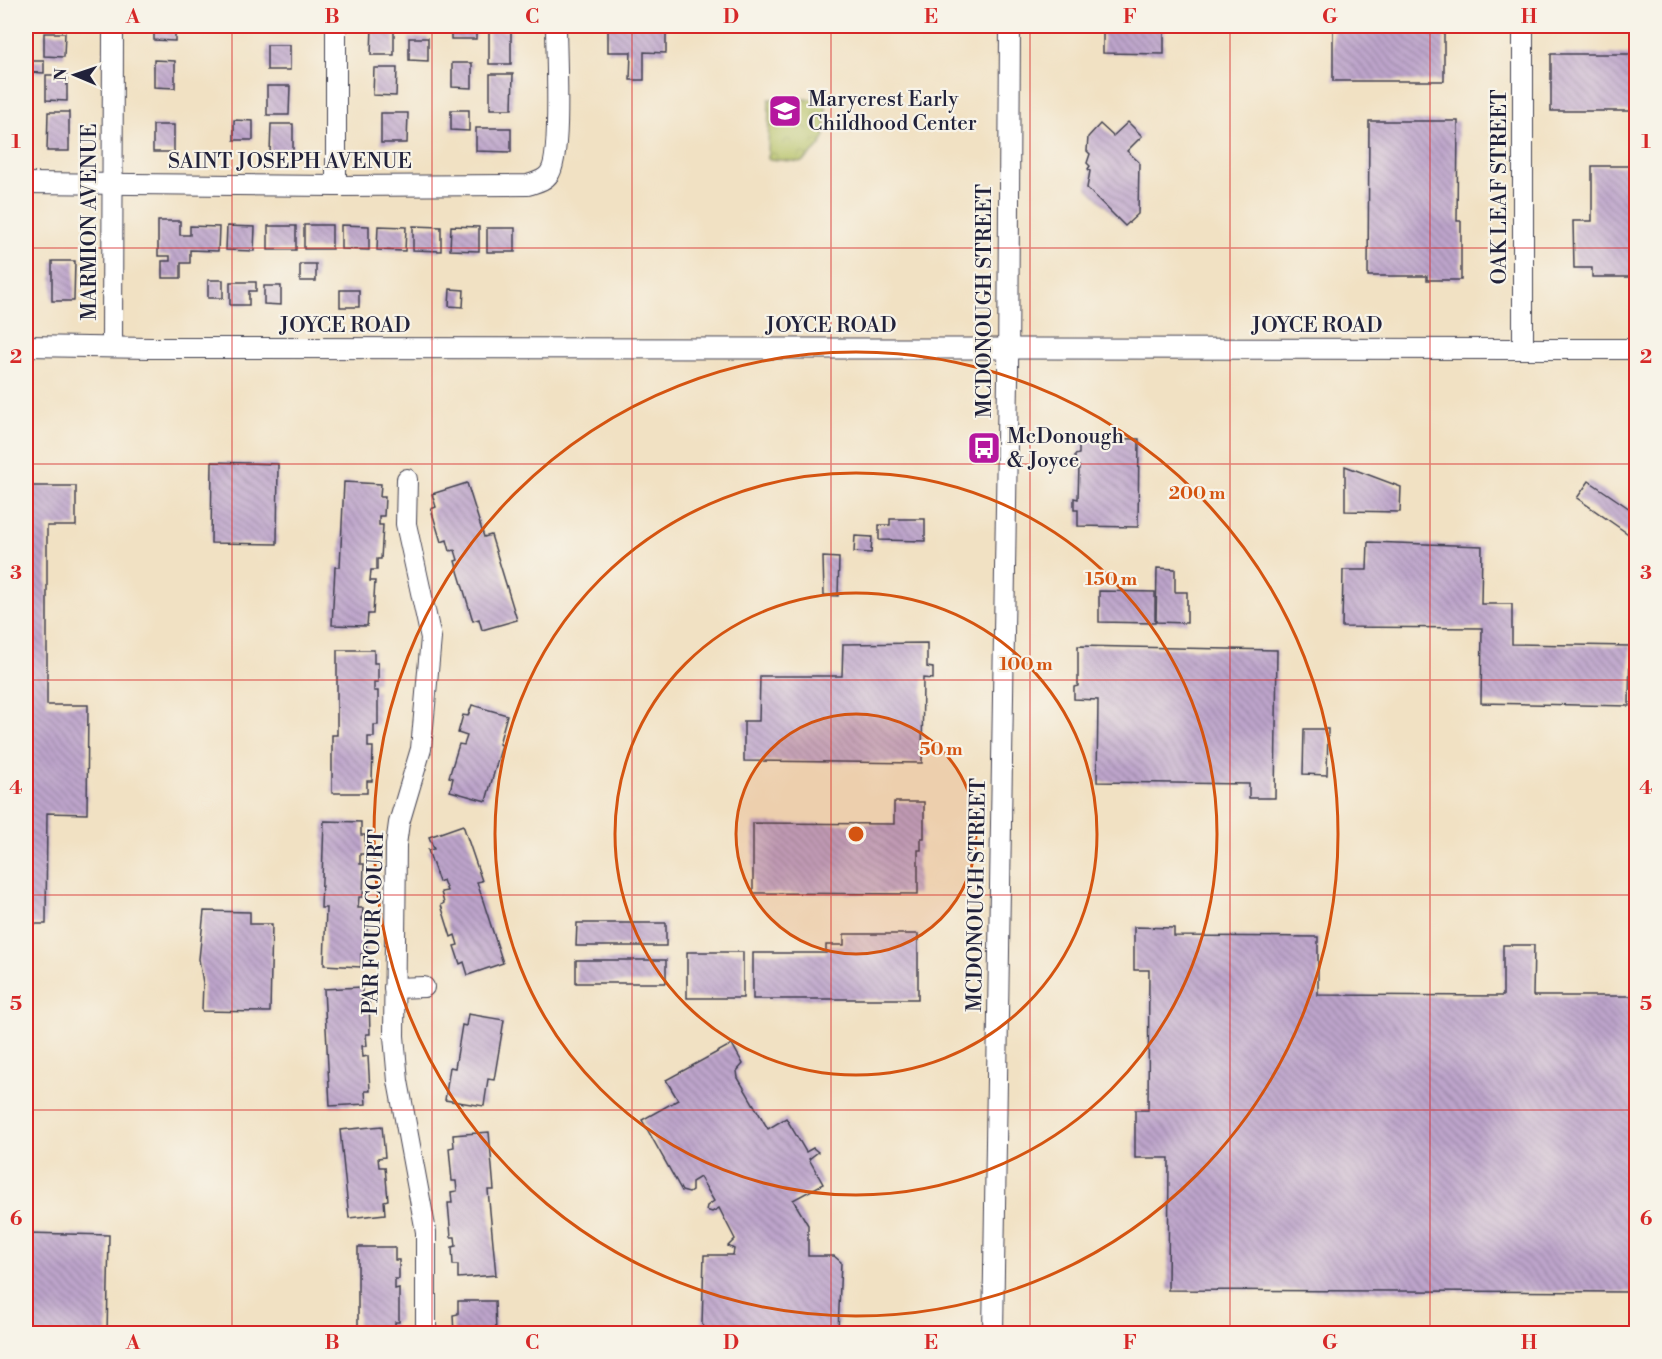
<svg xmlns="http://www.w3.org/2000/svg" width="1662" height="1359" font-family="'Libre Bodoni',serif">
<defs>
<pattern id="park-crowns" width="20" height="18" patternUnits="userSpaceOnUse" patternTransform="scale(1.5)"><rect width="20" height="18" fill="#b2bf61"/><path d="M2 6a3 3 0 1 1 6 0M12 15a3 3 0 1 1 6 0" fill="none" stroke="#909b51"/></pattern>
<pattern id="building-back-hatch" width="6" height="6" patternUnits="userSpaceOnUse" patternTransform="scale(1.5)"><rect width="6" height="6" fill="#bda4cb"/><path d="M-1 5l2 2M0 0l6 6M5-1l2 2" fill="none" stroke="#9985a6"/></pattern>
</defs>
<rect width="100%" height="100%" fill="#f7f3e8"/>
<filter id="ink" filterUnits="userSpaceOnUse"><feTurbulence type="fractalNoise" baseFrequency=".0167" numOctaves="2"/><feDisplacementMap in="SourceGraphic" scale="12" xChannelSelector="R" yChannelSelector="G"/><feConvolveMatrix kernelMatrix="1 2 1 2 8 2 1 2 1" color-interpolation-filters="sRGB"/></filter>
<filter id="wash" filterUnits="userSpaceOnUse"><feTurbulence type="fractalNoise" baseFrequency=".008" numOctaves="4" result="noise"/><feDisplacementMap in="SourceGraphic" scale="24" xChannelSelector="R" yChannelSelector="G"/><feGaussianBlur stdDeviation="1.35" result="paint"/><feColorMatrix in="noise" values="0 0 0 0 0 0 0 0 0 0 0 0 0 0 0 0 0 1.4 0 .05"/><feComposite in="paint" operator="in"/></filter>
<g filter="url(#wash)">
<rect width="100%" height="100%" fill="#f1e1c3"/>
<path fill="url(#park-crowns)" stroke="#6a704e" stroke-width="1.5" d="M769,99H826C825,135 832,139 802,162L768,159Z"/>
<g id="blocks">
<g fill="url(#building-back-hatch)">
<path d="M154,26H175V41L154,40Z"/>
<path d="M372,26H394V55H371Z"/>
<rect x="451" y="26" width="25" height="13"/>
<path d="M608,26H666V53L644,52V80H630L631,52H608Z"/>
<path d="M1103,26H1164V54L1103,53Z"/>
<rect x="1333" y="26" width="111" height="55"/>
<path d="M489,30L511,31V64H489Z"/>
<path d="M44,33H65L64,57L44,56Z"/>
<path d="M409,38H428V61L409,60Z"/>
<rect x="267" y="45" width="23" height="25"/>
<rect x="1551" y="54" width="85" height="57"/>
<path d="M154,60L175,61V88L154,87Z"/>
<path d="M29,61H44V73L29,72Z"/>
<path d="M452,63H472V88L452,87Z"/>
<path d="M374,68H397L396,96L373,95Z"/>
<path d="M490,74H513L512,109H490Z"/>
<path d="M46,75H67V101L46,100Z"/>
<path d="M267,86H290L289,115H267Z"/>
<path d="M451,110H469V131L451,130Z"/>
<path d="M48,112H69V151H47Z"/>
<path d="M381,113H408L407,143H381Z"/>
<path d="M234,120L253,121V140H234Z"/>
<path d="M1369,121H1458L1457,221H1461V280H1427V276H1368Z"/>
<path d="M1128,122L1142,136L1127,151L1139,162L1138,214L1125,226L1087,188L1090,171L1088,169L1090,166L1087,163L1090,154L1087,151L1088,137L1100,124L1113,136Z"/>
<path d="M271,124H293V153H270Z"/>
<rect x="153" y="125" width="21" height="27"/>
<path d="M476,128H511V152L476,151Z"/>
<rect x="26" y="131" width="4" height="19"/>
<path d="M1592,166H1636V277H1592V268H1574L1573,221H1592Z"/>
<path d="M158,221H180V235H190V226L219,227L218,251L190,250V263H181V278H162V261H170V256H158Z"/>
<rect x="304" y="225" width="28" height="24"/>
<path d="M341,225L369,226V250L341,249Z"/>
<path d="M227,226L255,227L254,251L226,250Z"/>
<rect x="268" y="226" width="28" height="24"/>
<path d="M378,226L406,227L405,251L377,250Z"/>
<path d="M413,226L441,227V251L413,250Z"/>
<path d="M451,226L479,227V251L450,250Z"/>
<rect x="487" y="228" width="28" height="24"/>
<path d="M52,261H75L74,301H52Z"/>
<rect x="300" y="264" width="16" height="17"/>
<rect x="208" y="280" width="15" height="18"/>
<path d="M230,282H256V291H249V305H230Z"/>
<path d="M264,286H281V305L264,304Z"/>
<path d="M450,289L464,290L463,307L449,306Z"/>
<rect x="340" y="290" width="19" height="17"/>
<path d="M1079,438L1139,439L1138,527L1078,526V510H1074V498L1078,499L1079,466H1075V455L1079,454Z"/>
<path d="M212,462L278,464L277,544L211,543Z"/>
<path d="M1345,466L1401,487L1400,512L1345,511Z"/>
<path d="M1589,481L1636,513L1634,538L1577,498Z"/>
<path d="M344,482L381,484L380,497H385L384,516H379V525H383L381,559H377V570H371L370,581H375L373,614H368L367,626L332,625L335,567H340Z"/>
<path d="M467,483L484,537L491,535L517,620L482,630L479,619L473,621L455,561L458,560L455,550L450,551L447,540L441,542L431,509L436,507L432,494Z"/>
<path d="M26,486H76V526H47V705H88L87,814L47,813L46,924H26Z"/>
<path d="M890,519H925V541L879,540V525H890Z"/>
<path d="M855,536L872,537L871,553L854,552Z"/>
<path d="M1368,542L1482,546L1481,604H1512V644L1630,646L1629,706L1481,703L1482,628L1342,627L1343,570H1367Z"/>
<path d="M823,557L839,558L838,596L824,595Z"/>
<path d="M1157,568L1175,569V592H1187V623L1156,622Z"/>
<path d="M1099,591L1155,592V623L1099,622Z"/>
<path d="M927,643V667L933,668V679L923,678L922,763L744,761V721H759L760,676H842L843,644Z"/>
<path d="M1078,646L1277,650L1275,798H1249V784L1097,782L1098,700L1074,699V687L1078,686Z"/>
<path d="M337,650H374V663H378V682H374V691H378V725H374V737H368V747H373L372,781H367V793H332V735H337Z"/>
<path d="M472,705L507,715L499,744L502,745L486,801L450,791L453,778L449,777L459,744L464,745L467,736L458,733L463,715L468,716Z"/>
<path d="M1304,729H1328L1327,775L1303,774Z"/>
<path d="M894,802H924V838H921V850H918V894L753,893V823L894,824Z"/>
<path d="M324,821L361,822V835H365V854H360V864H364L363,897H359L358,908H363L362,920H367L366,954H361V967L324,965L326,908H321Z"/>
<path d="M463,825L482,881L477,882L503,963L468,975L464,962L460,964L454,946L458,945L455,935L451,937L441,905L444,903L441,892L447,891L443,880L439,882L428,850L434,849L429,837Z"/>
<path d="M204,911L250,912V924H272L270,1012L202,1011L203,983L199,959Z"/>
<path d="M577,923H666V946H576Z"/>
<path d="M1134,927L1174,928V936L1318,937V995L1503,996V945H1534L1533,996H1636V1292L1168,1290L1169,1158H1135V1110H1148L1149,970H1134Z"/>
<path d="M844,934H918V999H753V953H826V945H844Z"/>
<rect x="687" y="952" width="56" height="46"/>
<rect x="576" y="960" width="90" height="23"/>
<path d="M362,987V1000L369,999L370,1034H366L367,1046H362L363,1057L368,1056L370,1091H365L366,1104L330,1106L324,989Z"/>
<path d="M468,1014L504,1020L494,1080L488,1079L484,1106L445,1100L450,1067L455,1068L462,1025L466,1026Z"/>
<path d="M732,1044L743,1064L737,1071L738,1078L768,1129L786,1118L806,1152L813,1148L818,1152L809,1159L823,1184L793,1200L808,1225V1256H834L841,1262L838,1331H812V1334H729V1331L706,1330L702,1324L704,1255H733L734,1249L728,1246L735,1239L719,1208L712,1212L706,1210L707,1206L714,1201L700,1177L692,1182V1191L689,1193L682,1191L642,1120L678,1100L666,1080Z"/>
<path d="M382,1126L385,1157L378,1158L379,1167H385L388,1200L384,1201L385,1214L349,1218L340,1130Z"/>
<path d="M489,1132L494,1190H488L496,1275L458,1278V1265H453L452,1247L456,1246L455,1237H451L448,1203H452L451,1192L457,1191L456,1181H452L449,1148L454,1147L453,1135Z"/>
<path d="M26,1233L109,1235L107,1334H26Z"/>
<path d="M358,1247H395V1260H399V1279H395V1289L399,1288V1322H395V1334H358Z"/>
<path d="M458,1301H495L496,1334H454L453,1315L458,1314Z"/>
</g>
</g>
</g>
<g filter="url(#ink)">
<use href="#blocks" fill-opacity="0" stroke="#413f4f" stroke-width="1.5"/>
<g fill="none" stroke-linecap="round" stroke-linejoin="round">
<defs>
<g id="minor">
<path d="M1523,26V349"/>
<path d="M26,183L336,186L528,185C536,182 544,181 549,174C562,159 556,51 556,26"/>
<path d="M336,186V26"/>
<path d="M26,346L150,348L1636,349"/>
<path d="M112,347L113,26"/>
<path d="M407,479L406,524L431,638L421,749L399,823L396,845L394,1036L398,1081L426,1232V1334"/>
<path d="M394,988L424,987"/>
<path d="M993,1334L1008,378L1010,26"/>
</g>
</defs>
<use href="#minor" stroke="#413f4f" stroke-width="22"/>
<use href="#minor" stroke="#fff" stroke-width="20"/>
</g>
</g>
<path fill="none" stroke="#d62828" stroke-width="1.5" stroke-opacity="0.55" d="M232,26V1334M432,26V1334M632,26V1334M831,26V1334M1030,26V1334M1230,26V1334M1430,26V1334M26,248H1636M26,464H1636M26,680H1636M26,895H1636M26,1110H1636"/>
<circle cx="856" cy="834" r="120" fill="#d45411" fill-opacity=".12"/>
<g fill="none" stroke="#d45411" stroke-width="3">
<circle cx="856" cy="834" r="120"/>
<circle cx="856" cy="834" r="241"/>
<circle cx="856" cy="834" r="361"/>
<circle cx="856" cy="834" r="482"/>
</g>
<defs>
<symbol id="school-square" viewBox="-11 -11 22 22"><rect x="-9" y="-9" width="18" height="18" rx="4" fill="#b5179e" stroke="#f7f3e8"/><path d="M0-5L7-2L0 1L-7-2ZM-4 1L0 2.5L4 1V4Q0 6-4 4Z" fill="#fff"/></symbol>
<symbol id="bus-square" viewBox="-11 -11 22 22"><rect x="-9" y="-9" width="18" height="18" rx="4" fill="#b5179e" stroke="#f7f3e8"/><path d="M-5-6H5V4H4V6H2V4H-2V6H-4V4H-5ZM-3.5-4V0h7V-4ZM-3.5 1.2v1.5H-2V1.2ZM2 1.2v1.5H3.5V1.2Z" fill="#fff"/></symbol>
</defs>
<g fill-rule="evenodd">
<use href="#school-square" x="766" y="92" width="38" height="38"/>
<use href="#bus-square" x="965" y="429" width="38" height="38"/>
</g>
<g text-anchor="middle" stroke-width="4.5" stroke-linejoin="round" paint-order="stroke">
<g font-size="21" fill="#22223b" stroke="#f7f3e8" text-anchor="start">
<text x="808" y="106">Marycrest Early<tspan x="808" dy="24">Childhood Center</tspan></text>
<text x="1007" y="443">McDonough<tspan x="1007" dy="24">&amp; Joyce</tspan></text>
</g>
<g font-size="21" fill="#22223b" stroke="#f7f3e8">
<text x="290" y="168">SAINT JOSEPH AVENUE</text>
<text transform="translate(1499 187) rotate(-90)" y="7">OAK LEAF STREET</text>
<text transform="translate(89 222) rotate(-90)" y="7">MARMION AVENUE</text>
<text transform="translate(984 301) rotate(-90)" y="7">MCDONOUGH STREET</text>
<text x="345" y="332">JOYCE ROAD</text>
<text x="831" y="332">JOYCE ROAD</text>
<text x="1317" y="332">JOYCE ROAD</text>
<text transform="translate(976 895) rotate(-89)" y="7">MCDONOUGH STREET</text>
<text transform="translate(373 922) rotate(-88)" y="7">PAR FOUR COURT</text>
</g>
</g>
<circle cx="856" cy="834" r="9" fill="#d45411" stroke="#f7f3e8" stroke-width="3"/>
<g font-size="18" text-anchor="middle" font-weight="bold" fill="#d45411" stroke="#f7f3e8" stroke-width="4.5" stroke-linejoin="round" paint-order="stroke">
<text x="1197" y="499">200 m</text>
<text x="1111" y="585">150 m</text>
<text x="1026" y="670">100 m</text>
<text x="941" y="755">50 m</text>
</g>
<rect width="1662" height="1359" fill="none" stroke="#f7f3e8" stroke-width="66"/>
<g transform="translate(75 75) rotate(272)" stroke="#f7f3e8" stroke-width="4.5" paint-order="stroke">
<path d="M0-4.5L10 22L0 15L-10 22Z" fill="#22223b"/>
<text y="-9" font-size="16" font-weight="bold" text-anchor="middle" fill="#22223b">N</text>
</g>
<rect x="33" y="33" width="1596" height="1293" fill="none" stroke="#d62828" stroke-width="2"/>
<g font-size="20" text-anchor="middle" font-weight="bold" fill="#d62828">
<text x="133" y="23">A</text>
<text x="332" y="23">B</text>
<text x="532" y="23">C</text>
<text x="731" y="23">D</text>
<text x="931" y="23">E</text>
<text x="1130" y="23">F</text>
<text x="1330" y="23">G</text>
<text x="1529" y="23">H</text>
<text x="16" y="148">1</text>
<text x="1646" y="148">1</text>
<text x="16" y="363">2</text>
<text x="1646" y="363">2</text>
<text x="16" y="579">3</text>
<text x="1646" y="579">3</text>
<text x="16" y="794">4</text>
<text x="1646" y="794">4</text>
<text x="16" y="1010">5</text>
<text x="1646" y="1010">5</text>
<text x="16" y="1225">6</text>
<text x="1646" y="1225">6</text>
<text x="133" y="1349">A</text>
<text x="332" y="1349">B</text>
<text x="532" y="1349">C</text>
<text x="731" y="1349">D</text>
<text x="931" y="1349">E</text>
<text x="1130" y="1349">F</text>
<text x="1330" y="1349">G</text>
<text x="1529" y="1349">H</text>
</g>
</svg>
